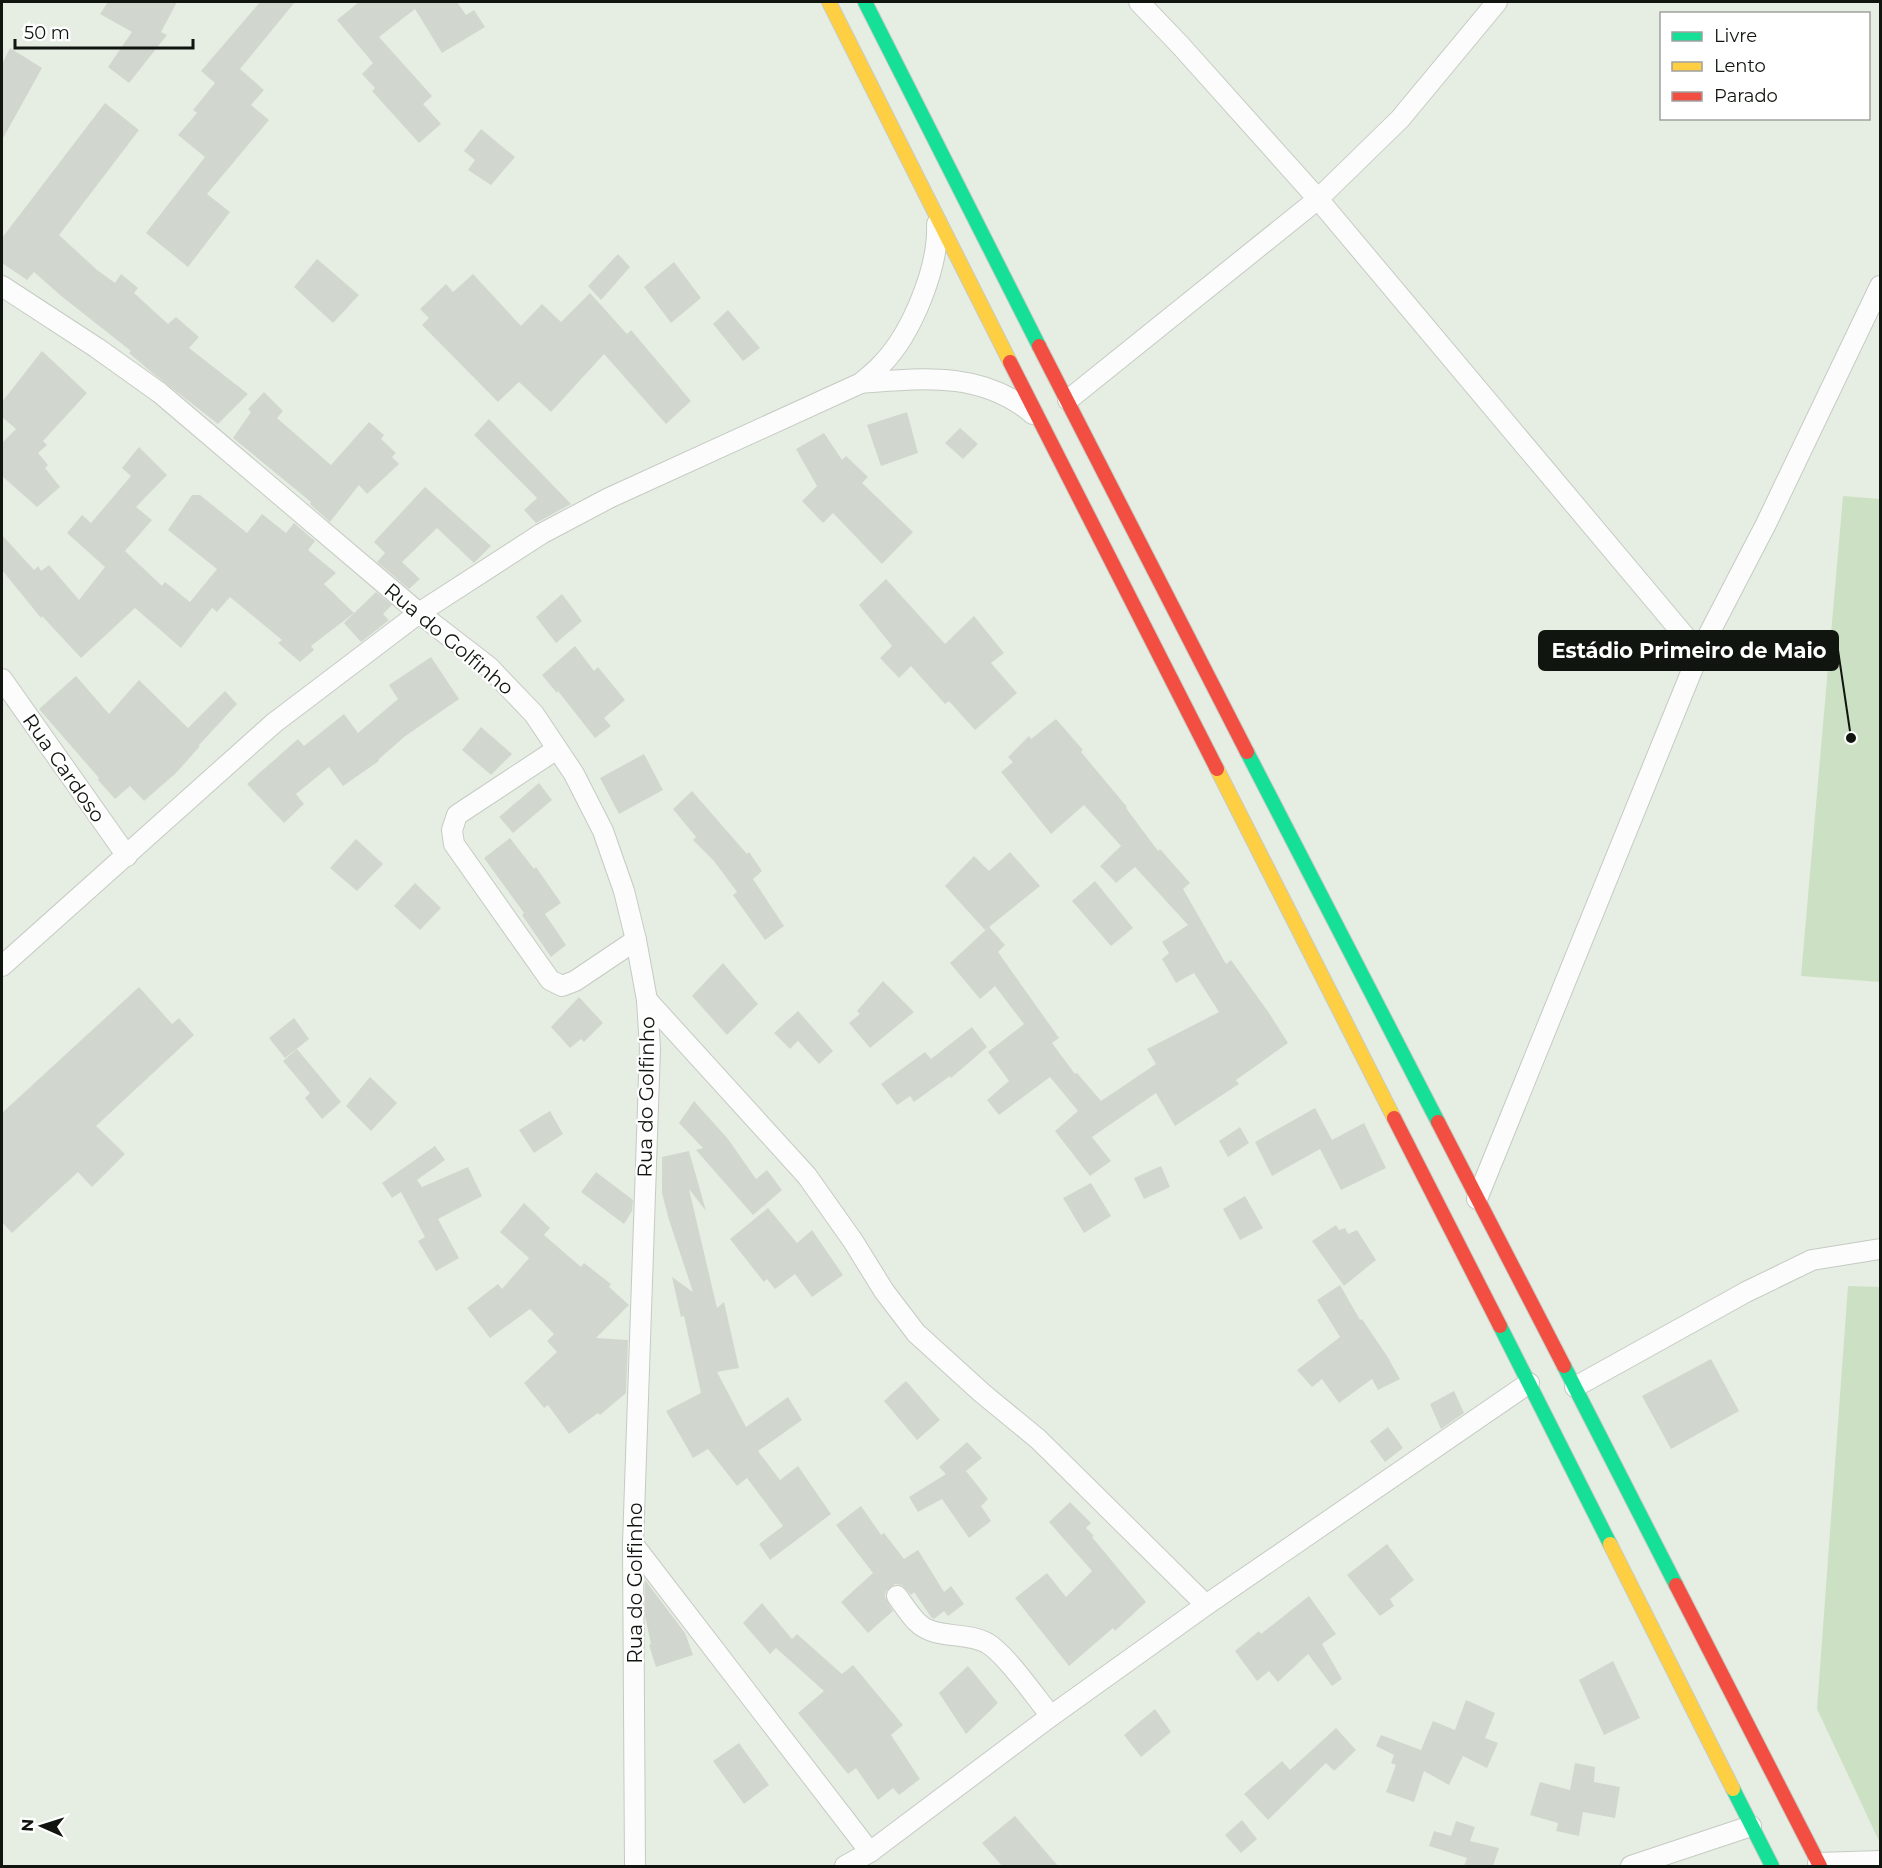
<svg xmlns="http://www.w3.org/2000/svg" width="1882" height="1868" font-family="Montserrat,sans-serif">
<rect width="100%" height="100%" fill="#e6eee3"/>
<g fill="#cce1c3">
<path d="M1843,496L1880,499V982L1801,976Z"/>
<path d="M1848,1286L1880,1287V1843L1817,1709Z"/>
</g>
<g fill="#d1d7ce">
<path d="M108,2H177L161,32L167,35L129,83L108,67L132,32L100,14Z"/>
<path d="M260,2H295L240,69L264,90L251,105L269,120L207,194L230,212L188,267L146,233L205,157L178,135L197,113L193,110L215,83L201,71Z"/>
<path d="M359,2H457L466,15L474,10L485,27L442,53L415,9L379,37L432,96L423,104L441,124L419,143L372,91L375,88L362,74L373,63L337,20Z"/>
<path d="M10,48L42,68L2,140V64Z"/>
<path d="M105,103L139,130L59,235L97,270L115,283L121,274L138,288L134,293L168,324L176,317L199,337L189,348L248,394L218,424L150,371L129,353L131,351L60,295L34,272L27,280L2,263V238Z"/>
<path d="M481,129L515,157L491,185L468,170L475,160L464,151Z"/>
<path d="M618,254L630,267L601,300L588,286Z"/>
<path d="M317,259L359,295L333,323L294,287Z"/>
<path d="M674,262L701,298L671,323L644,287Z"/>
<path d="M473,274L521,326L542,304L561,322L590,293L627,334L631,330L691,401L666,424L604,354L551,412L519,382L498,402L422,325L429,318L420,309L446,284L453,292Z"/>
<path d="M728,310L760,348L743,361L713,324Z"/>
<path d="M42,351L87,393L43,441L47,445L38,453L48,465L45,468L60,487L37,507L2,476V443L16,429L2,417V402Z"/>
<path d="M264,392L283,411L277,418L331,465L369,422L384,435L381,439L396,453L392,457L399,464L367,494L359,485L330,522L310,504L311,502L233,438L251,412L248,409Z"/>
<path d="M907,412L918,453L881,466L867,425Z"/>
<path d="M489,419L571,504L536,523L524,510L537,498L474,435Z"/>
<path d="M960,428L978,444L963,459L945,443Z"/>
<path d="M824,433L842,460L846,456L868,477L862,483L913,532L882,564L833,513L823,523L802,501L817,486L796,449Z"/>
<path d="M139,447L167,475L136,507L152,520L125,551L162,586L165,582L190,602L217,569L168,530L192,495H200L247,533L262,514L286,533L294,523L315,541L308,550L336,573L324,584L354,613L311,646L314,650L300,662L278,643L282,640L230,597L217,612L212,608L181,648L135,608L81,658L42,616L41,618L2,570V535L34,570L38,566L41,571L49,565L79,600L105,567L67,533L82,515L91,523L131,476L122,468Z"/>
<path d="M425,487L491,546L474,563L437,528L402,562L420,579L409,589L377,562L385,553L374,542Z"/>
<path d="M886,579L945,644L974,616L1004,653L991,663L1017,693L975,730L949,701L945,704L911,666L899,678L880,658L892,646L859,605Z"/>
<path d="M376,592L392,605L383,614L389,620L361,642L344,623Z"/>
<path d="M562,594L582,621L556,643L536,617Z"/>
<path d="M575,646L594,671L598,667L625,700L604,718L611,726L595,738L558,691L557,693L542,675Z"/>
<path d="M431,657L459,699L404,737L378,760L379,761L343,786L329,767L296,794L304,804L284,823L247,784L298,739L304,746L344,714L358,733L398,699L389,685Z"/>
<path d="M76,676L109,714L139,680L188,728L225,691L237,704L199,745L200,746L176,773L144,801L130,786L115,799L98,780L99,778L39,709Z"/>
<path d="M1056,719L1083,750L1081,752L1127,807L1126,808L1158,851L1160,849L1190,883L1183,889L1226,964L1231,960L1269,1013L1288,1043L1236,1080L1239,1084L1175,1126L1156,1093L1092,1137L1111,1161L1090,1176L1055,1131L1078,1111L1050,1077L999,1115L987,1100L1009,1081L988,1052L1024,1024L995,986L980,999L950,963L989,927L985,930L945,886L974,856L989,871L1010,852L1040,886L989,927L1005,945L998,952L1059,1038L1052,1043L1075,1074L1077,1073L1101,1101L1156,1064L1147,1049L1219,1012L1194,973L1176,983L1162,959L1169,953L1162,942L1188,925L1135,867L1116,883L1100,866L1121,846L1084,805L1051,834L1001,772L1013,762L1008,757L1029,736L1031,739Z"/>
<path d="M481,727L512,754L491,775L462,750Z"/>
<path d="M644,754L663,790L619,814L600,778Z"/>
<path d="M539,783L552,800L513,833L499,817Z"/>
<path d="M692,791L747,854L749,852L762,871L753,879L784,926L765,940L733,895L737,892L714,861L693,840L696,837L673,809Z"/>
<path d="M510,838L534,869L536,867L561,903L545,914L566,945L551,957L522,915L524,913L484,858Z"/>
<path d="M356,839L383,864L357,891L330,868Z"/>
<path d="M1095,881L1133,928L1111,946L1072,901Z"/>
<path d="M415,883L441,908L420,930L394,906Z"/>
<path d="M723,963L758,1004L727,1035L692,996Z"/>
<path d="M883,981L914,1012L870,1048L849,1023L860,1014L857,1011Z"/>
<path d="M139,987L172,1024L179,1018L194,1035L96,1126L125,1154L92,1187L78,1172L12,1233L2,1222V1113Z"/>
<path d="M579,997L603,1023L584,1042L581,1039L570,1048L551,1027Z"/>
<path d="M798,1011L833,1051L819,1064L798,1041L790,1049L774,1033Z"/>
<path d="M294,1018L309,1039L285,1058L269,1038Z"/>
<path d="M972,1027L987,1047L951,1078L950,1076L914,1102L910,1096L897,1105L881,1084L925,1052L931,1059Z"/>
<path d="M297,1049L341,1102L322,1119L305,1098L310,1093L283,1061Z"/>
<path d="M370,1077L397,1103L371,1131L346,1106Z"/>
<path d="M694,1101L728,1139L756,1179L767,1170L782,1190L753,1215L696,1150L703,1148L679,1123Z"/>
<path d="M1315,1108L1332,1140L1364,1123L1386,1168L1341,1190L1320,1149L1272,1176L1255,1142Z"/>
<path d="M550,1111L563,1134L534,1153L519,1130Z"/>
<path d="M1240,1127L1249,1143L1228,1157L1219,1141Z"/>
<path d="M435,1146L445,1160L417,1180L422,1187L468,1167L482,1196L438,1219L459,1258L436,1271L418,1241L425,1237L401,1192L392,1198L382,1183Z"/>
<path d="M689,1151L706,1211L689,1189L717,1308L724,1302L739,1368L717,1372L746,1427L788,1397L802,1420L758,1451L780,1480L798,1466L831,1514L770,1560L759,1544L783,1526L747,1478L737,1486L708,1449L693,1458L666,1411L701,1393L684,1316L681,1317L672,1277L693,1292L669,1220L662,1193V1157Z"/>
<path d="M1161,1166L1170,1187L1144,1199L1134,1178Z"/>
<path d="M596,1172L633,1200L632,1211L624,1224L581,1192Z"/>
<path d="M1091,1183L1111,1216L1084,1233L1063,1198Z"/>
<path d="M1245,1196L1263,1228L1240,1240L1223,1209Z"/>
<path d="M524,1203L550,1228L544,1235L581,1267L584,1263L611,1284L609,1287L629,1305L596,1338L628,1340L626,1393L600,1415L598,1413L569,1434L548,1405L544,1408L524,1383L557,1352L547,1341L554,1334L530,1309L490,1338L467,1308L498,1284L502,1289L529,1258L500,1232Z"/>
<path d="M768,1208L797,1243L812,1230L843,1275L812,1297L795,1274L775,1289L767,1279L764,1282L730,1239Z"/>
<path d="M1336,1225L1339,1230L1345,1228L1348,1234L1357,1230L1376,1260L1344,1286L1312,1241Z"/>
<path d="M1340,1285L1360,1320L1362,1319L1387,1356L1400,1379L1378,1390L1372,1379L1339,1403L1322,1379L1312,1387L1297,1370L1340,1337L1317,1300Z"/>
<path d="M1711,1359L1739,1411L1671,1449L1642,1396Z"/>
<path d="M906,1381L940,1420L917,1440L884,1401Z"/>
<path d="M1454,1391L1464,1413L1441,1429L1430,1404Z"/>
<path d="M1388,1427L1403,1448L1385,1462L1370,1441Z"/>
<path d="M967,1442L982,1458L966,1471L988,1499L981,1506L991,1521L969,1538L942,1499L918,1512L909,1497L946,1474L939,1467Z"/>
<path d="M1070,1502L1091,1523L1086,1528L1094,1536L1092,1537L1146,1602L1115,1631L1113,1628L1069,1666L1015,1598L1047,1573L1066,1597L1092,1571L1049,1522Z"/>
<path d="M861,1506L881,1535L884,1533L904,1559L918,1550L944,1592L951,1586L964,1604L948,1616L944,1611L934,1619L931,1617L914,1592L911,1595L902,1585L895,1584L886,1591L885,1597L893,1611L868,1633L841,1602L873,1573L836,1525Z"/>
<path d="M1387,1544L1414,1580L1390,1599L1394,1606L1380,1616L1347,1575Z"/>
<path d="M645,1580L685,1633L693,1655L656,1667L649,1645L651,1644L645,1616Z"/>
<path d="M1309,1596L1336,1634L1322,1644L1342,1679L1332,1686L1308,1654L1278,1682L1269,1671L1257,1681L1235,1651L1259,1631L1261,1634Z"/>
<path d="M762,1603L792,1639L797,1634L842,1674L853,1665L903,1725L891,1735L920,1779L899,1795L893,1788L878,1800L856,1768L848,1774L798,1713L824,1691L776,1648L770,1654L743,1623Z"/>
<path d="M1613,1661L1640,1718L1604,1735L1579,1680Z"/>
<path d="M968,1666L998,1703L966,1734L939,1693Z"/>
<path d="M1466,1700L1495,1713L1485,1738L1498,1743L1487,1768L1463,1756L1449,1785L1424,1771L1414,1802L1386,1792L1396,1765L1391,1763L1394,1755L1376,1746L1381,1735L1421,1750L1433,1721L1455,1730Z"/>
<path d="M1155,1709L1171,1732L1141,1757L1124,1735Z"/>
<path d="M1336,1728L1356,1750L1334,1771L1326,1763L1268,1820L1244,1794L1282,1761L1290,1770Z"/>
<path d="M739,1743L769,1785L744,1804L713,1761Z"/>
<path d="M1575,1763L1595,1767L1594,1782L1620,1787L1615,1818L1583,1812L1579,1836L1556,1831L1558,1823L1530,1815L1540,1782L1570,1790Z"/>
<path d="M1015,1816L1058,1866H1002L982,1843Z"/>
<path d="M1242,1820L1257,1839L1241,1853L1225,1835Z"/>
<path d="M1456,1821L1475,1827L1470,1841L1499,1848L1493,1866H1464L1467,1858L1429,1846L1434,1831L1451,1836Z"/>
</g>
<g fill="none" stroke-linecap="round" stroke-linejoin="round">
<defs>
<g id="street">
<path d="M1139,2L1181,46L1318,199L1699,653"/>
<path d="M2,286L97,348L160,393L419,613L489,667L534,714L574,774L603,831L624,891L636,940L647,1000L650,1048L633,1544L635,1866"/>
<path d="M861,383C922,378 982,371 1033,414"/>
<path d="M1068,400L1318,199L1400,119L1497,2"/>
<path d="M2,679L127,856"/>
<path d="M557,749L457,815L452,830L454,844L550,980L562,986L575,981L636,940"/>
<path d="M2,966L274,723L419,613L541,534L609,498L861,383C868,377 876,371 882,364C912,333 939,267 937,224"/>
<path d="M647,1000L807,1176L853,1241L884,1291L916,1333L982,1393L1038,1439L1206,1605"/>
<path d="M1477,1199L1699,653L1766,524L1880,286"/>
<path d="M1575,1387L1746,1292L1812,1260L1880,1249"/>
<path d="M633,1544L870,1852"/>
<path d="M897,1596C903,1604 909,1614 917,1622C934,1640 965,1631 987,1643C1006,1654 1036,1698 1051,1716"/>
<path d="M1818,1863L1880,1861"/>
<path d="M845,1866L870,1852L1051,1716L1206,1605L1529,1383"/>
<path d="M1631,1866L1751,1826"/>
</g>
<g id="fast">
<path d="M865,2L1039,346"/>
<path d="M1247,752L1438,1122"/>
<path d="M1500,1326L1610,1544"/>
<path d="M1564,1366L1676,1585"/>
<path d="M1733,1789L1772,1866"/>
</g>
<g id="slow">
<path d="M829,2L1010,362"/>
<path d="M1217,769L1394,1118"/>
<path d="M1610,1544L1733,1789"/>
</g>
<g id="jam">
<path d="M1039,346L1247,752"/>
<path d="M1010,362L1217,769"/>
<path d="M1394,1118L1500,1326"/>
<path d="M1438,1122L1564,1366"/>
<path d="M1676,1585L1820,1866"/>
</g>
</defs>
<use href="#street" stroke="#c5cbc3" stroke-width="22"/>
<use href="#fast" stroke="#c5cbc3" stroke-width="16"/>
<use href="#slow" stroke="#c5cbc3" stroke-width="16"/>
<use href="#jam" stroke="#c5cbc3" stroke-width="16"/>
<use href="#street" stroke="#fbfcfb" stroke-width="20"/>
<use href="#fast" stroke="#16e098" stroke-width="14"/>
<use href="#slow" stroke="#ffcf43" stroke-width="14"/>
<use href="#jam" stroke="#f24e42" stroke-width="14"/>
</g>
<g text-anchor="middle" stroke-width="4.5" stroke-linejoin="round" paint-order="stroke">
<g font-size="20" fill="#11150f" stroke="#fff">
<text transform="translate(449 639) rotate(40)" y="7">Rua do Golfinho</text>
<text transform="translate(64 768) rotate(55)" y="7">Rua Cardoso</text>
<text transform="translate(646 1097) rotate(-89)" y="7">Rua do Golfinho</text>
<text transform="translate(635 1583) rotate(-90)" y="7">Rua do Golfinho</text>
</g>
</g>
<path fill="none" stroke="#11150f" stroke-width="2" d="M1851 738L1838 650"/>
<circle fill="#11150f" stroke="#fff" stroke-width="2" cx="1851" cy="738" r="6"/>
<rect fill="#11150f" stroke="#11150f" stroke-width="2" x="1539" y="631" width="299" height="39" rx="6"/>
<g font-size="21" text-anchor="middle" font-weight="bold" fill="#fff">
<text x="1689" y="658">Estádio Primeiro de Maio</text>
</g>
<rect width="1882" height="1868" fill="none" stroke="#11150f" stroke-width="6"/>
<rect x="1660" y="12" width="210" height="108" fill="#ffffff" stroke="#a0a19f" stroke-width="1.5"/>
<rect x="1672" y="32" width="30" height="9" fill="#16e098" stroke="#a0a19f" stroke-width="1.5"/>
<text x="1714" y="42" font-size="18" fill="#11150f">Livre</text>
<rect x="1672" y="62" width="30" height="9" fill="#ffcf43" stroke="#a0a19f" stroke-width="1.5"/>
<text x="1714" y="72" font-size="18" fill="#11150f">Lento</text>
<rect x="1672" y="92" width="30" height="9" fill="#f24e42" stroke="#a0a19f" stroke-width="1.5"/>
<text x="1714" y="102" font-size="18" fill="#11150f">Parado</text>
<g transform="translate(42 1826) rotate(273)" stroke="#ffffff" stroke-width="4.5" paint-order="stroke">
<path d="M0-4.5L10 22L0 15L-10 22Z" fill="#11150f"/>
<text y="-9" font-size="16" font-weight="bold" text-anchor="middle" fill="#11150f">N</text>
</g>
<path d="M15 39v9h178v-9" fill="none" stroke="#11150f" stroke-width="3"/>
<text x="24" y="39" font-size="18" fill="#11150f" stroke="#ffffff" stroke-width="4.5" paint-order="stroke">50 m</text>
</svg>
